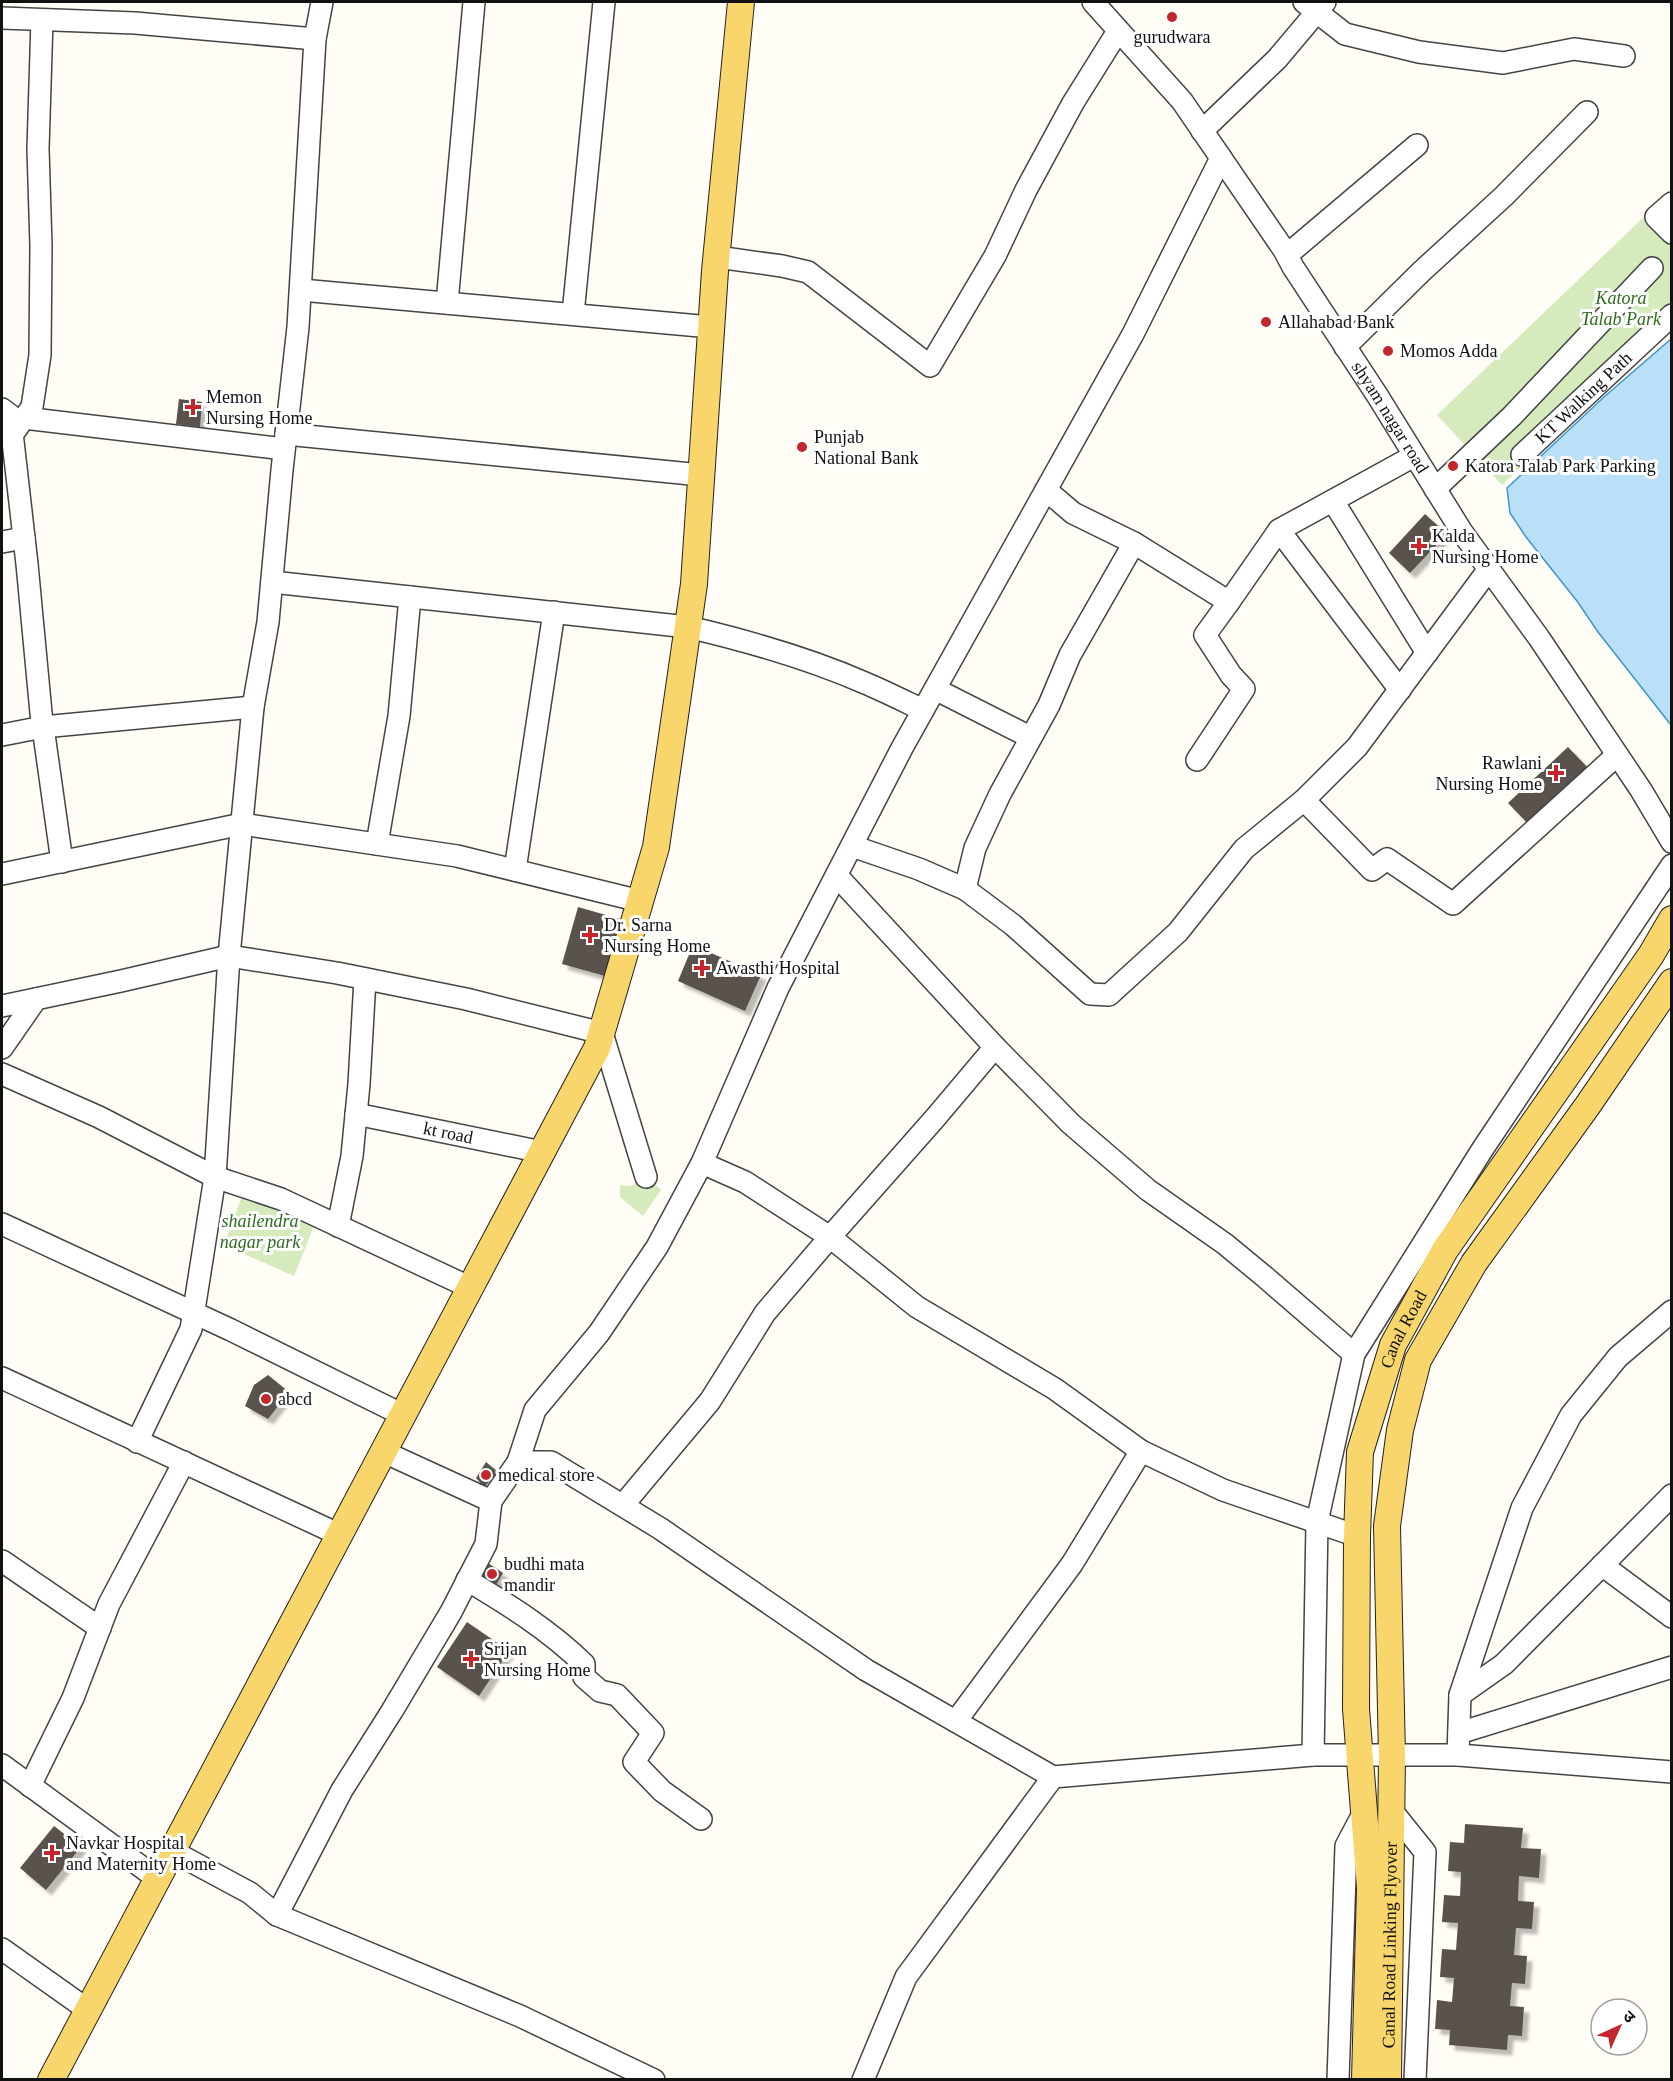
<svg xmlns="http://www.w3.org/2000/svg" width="1673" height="2081" font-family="'Times New Roman','Noto Sans Devanagari',serif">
<defs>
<filter id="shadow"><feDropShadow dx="5.5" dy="5.5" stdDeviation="1.5" flood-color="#0004"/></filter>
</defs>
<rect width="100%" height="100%" fill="#fffdf5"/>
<g fill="#d5ebbd">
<path d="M1671,191V328L1502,485L1437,415Z"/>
<path d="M646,1177L661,1190L643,1216L620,1197V1185L631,1186Z"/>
<path d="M243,1193L314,1226L294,1276L224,1245Z"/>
</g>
<path fill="#b9e0f7" stroke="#3f96cf" stroke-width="1.5" d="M1671,339H1672L1671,725L1598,632L1577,601L1526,537L1510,513L1507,488L1604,397Z"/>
<g fill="#5a524d" filter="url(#shadow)">
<path d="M179,399L202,402L200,427L176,424Z"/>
<path d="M1425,514L1447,534L1410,573L1389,553Z"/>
<path d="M1568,747L1590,770L1530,826L1508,803Z"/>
<path d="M578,907L620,919L605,976L562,964Z"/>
<path d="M693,945L761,975L745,1011L678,981Z"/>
<path d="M268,1375L289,1392L268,1419L245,1406L254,1385Z"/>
<path d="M486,1462L498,1472L484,1487L476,1478Z"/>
<path d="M488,1563L503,1573L496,1585L481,1576Z"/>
<path d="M467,1622L509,1651L479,1696L437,1667Z"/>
<path d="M1465,1824L1523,1828L1521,1848L1541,1849L1539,1878L1519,1876L1518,1901L1534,1902L1532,1929L1516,1928L1514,1955L1527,1956L1525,1984L1512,1983L1510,2006L1524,2007L1522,2036L1508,2035L1507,2050L1449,2045L1450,2030L1435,2029L1437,2000L1452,2002L1454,1978L1440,1977L1442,1949L1456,1950L1458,1923L1442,1922L1444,1895L1460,1896L1461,1872L1448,1871L1450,1842L1464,1843Z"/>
<path d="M54,1826L81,1847L46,1890L20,1868Z"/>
</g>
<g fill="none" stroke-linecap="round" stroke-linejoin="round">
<defs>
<g id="minor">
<path id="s1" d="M1093,2L1182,101L1284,250L1293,267L1377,395L1462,532L1539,638L1641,790L1672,842"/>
<path d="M1304,2L1345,34L1419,52L1503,63L1574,49L1624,56"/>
<path d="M2,18L135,23L315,39"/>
<path d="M1202,131L1277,59L1325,2"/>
<path d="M1672,203L1656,217L1672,233"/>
<path d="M1287,255L1417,145"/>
<path d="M717,257L782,266L808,272L930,366L995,256L1026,190L1073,103L1118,31"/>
<path d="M301,290L711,327"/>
<path d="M447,303L474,2"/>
<path d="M573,314L604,2"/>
<path d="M1345,347L1422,271L1504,196L1587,112"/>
<path d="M2,409L10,415L27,564L41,713L62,862"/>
<path d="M24,418L284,449"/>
<path d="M286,434L701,475"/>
<path d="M12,435L32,407L40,355L41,246L38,149L42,20"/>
<path id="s2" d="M1522,455L1672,315"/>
<path d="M1435,489L1512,416L1652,268"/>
<path d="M1046,490L1073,513L1134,543L1229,602L1205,635L1231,675L1244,689L1197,760"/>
<path d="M1333,501L1427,653"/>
<path d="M1279,530L1414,456"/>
<path d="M2,542L24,538"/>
<path d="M272,582L688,627C748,641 808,658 865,683C884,691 904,701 923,710"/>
<path d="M1229,602L1279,530L1400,690"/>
<path d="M935,689L1030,737"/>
<path d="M2,735L43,727L253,707"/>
<path d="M1304,800L1372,870L1387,859L1453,904L1617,755"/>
<path d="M377,844L399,716L410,597"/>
<path d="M852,846L919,869L965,889L1013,925L1090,994L1109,995L1178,932L1244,849L1304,800L1357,747L1489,569"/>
<path d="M515,870L554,612"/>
<path d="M2,874L242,824L457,856L640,901"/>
<path d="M837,876L995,1047L1071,1124L1148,1190L1225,1244L1265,1277L1354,1354"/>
<path d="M965,889L975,848L1000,794L1049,705L1070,655L1134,543"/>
<path d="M2,1006L121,981L229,956L337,973L466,999L602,1033L646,1177"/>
<path d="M2,1048L36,999"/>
<path d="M2,1074L99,1117L215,1177L281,1199L471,1288"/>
<path id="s3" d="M356,1114L542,1152"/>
<path d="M702,1163L745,1182L830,1237L917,1307L1055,1389L1141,1451L1223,1490L1357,1536"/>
<path d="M2,1224L231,1330L403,1415"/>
<path d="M338,1226L352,1156L359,1084L365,979"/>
<path d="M2,1378L340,1535"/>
<path d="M137,1442L191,1329L215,1177L229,956L253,707L268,622L282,470L298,327L315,39L322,2"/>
<path d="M384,1452L491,1501L518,1462H551L661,1529L866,1670L1053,1777L1313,1755H1458L1672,1772"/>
<path d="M518,1462L535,1410L599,1333L657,1247L702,1163L778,988L902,748L1133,334L1221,158"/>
<path d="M623,1505L710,1401L765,1313L830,1237L936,1117L995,1047"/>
<path d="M2,1561L100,1628"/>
<path d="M1602,1565L1672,1617"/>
<path d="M467,1580C509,1605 549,1630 584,1664V1677L600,1691L617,1695L653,1733L634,1762L662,1791L701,1819"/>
<path d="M1460,1695L1504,1664L1672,1495"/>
<path d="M956,1721L1072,1564L1141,1451"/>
<path d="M1459,1733L1672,1667"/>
<path d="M1313,1755L1317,1522L1354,1354L1482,1150L1672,865"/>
<path d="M1458,1755L1460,1695L1522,1508L1571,1415L1618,1357L1672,1311"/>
<path d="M2,1765L158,1879"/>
<path d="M30,1786L73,1698L109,1604L184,1462"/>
<path d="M1392,1811L1425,1852L1415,2080"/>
<path d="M172,1851L250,1893L277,1915L520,2016L654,2080"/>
<path d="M277,1915L342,1790L392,1711L451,1612L486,1544L491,1501"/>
<path d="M2,1949L88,2010"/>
<path d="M863,2080L906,1977L1053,1777"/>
<path d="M1338,2080L1346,1846L1364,1812"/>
</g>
<g id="major">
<path d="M51,2080L597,1048L656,847L694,584L715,271L741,2"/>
<path id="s4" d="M1365,2080L1370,1888L1356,1709L1357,1536L1360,1452L1393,1345L1445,1250L1651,955L1672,919"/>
<path id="s5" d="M1388,2080L1392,1756L1387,1526L1400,1430L1418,1360L1474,1263L1588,1105L1672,982"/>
</g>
</defs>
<use href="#minor" stroke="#444" stroke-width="24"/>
<use href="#major" stroke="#222" stroke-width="28"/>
<use href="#minor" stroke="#fff" stroke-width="21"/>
<use href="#major" stroke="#f9d66b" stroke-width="26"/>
</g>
<g fill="#c4262e" stroke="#fff" stroke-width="2">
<circle cx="1172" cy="17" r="6"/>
<circle cx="1266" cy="322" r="6"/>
<circle cx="1388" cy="351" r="6"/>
<path d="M190 398h6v6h6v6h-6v6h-6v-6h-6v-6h6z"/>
<circle cx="802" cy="447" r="6"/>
<circle cx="1453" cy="466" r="6"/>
<path d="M1416 537h6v6h6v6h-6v6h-6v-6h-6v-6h6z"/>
<path d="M1553 764h6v6h6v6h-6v6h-6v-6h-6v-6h6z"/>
<path d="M587 926h6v6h6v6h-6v6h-6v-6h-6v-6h6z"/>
<path d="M699 959h6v6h6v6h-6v6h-6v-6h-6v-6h6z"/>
<circle cx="266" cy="1399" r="6"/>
<circle cx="486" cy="1475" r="6"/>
<circle cx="492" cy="1574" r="6"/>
<path d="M468 1650h6v6h6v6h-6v6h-6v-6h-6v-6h6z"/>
<path d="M49 1844h6v6h6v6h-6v6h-6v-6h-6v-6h6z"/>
</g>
<g text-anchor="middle" stroke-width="6" stroke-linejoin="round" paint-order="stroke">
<g font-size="18" fill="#111" stroke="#fff" text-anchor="start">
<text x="1172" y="43" text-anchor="middle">gurudwara</text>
<text x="1278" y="328">Allahabad Bank</text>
<text x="1400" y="357">Momos Adda</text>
<text x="206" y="403">Memon<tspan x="206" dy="21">Nursing Home</tspan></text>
<text x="814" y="443">Punjab<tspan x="814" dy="21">National Bank</tspan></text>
<text x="1465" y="472">Katora Talab Park Parking</text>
<text x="1432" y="542">Kalda<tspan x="1432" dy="21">Nursing Home</tspan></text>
<text x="1542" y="769" text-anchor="end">Rawlani<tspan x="1542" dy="21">Nursing Home</tspan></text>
<text x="604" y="931">Dr. Sarna<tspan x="604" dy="21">Nursing Home</tspan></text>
<text x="716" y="974">Awasthi Hospital</text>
<text x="278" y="1405">abcd</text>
<text x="498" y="1481">medical store</text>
<text x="504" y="1570">budhi mata<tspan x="504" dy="21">mandir</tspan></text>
<text x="484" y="1655">Srijan<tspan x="484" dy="21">Nursing Home</tspan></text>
<text x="66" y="1849">Navkar Hospital<tspan x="66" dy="21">and Maternity Home</tspan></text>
</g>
<g font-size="18" font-style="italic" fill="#2f6b1f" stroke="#fff">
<text x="1621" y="304">Katora<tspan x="1621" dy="21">Talab Park</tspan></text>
<text x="260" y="1227">shailendra<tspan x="260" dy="21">nagar park</tspan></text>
</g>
<g font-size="18" fill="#111" stroke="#fff">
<text dy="6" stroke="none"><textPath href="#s2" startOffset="84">KT Walking Path</textPath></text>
<text dy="6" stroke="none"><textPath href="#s1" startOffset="512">shyam nagar road</textPath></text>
<text dy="6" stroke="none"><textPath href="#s3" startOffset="94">kt road</textPath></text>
<text dy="6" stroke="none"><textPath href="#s4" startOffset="759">Canal Road</textPath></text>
<text dy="6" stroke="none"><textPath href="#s5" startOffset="135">Canal Road Linking Flyover</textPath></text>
</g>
</g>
<rect width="1673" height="2081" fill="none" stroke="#111111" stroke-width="6"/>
<g transform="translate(1619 2027) rotate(45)"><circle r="28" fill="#ffffff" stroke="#a0a0a0" stroke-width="1.5"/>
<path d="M0-4.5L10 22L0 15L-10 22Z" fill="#c4262e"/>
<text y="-9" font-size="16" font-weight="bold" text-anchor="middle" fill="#111111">उ</text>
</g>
</svg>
